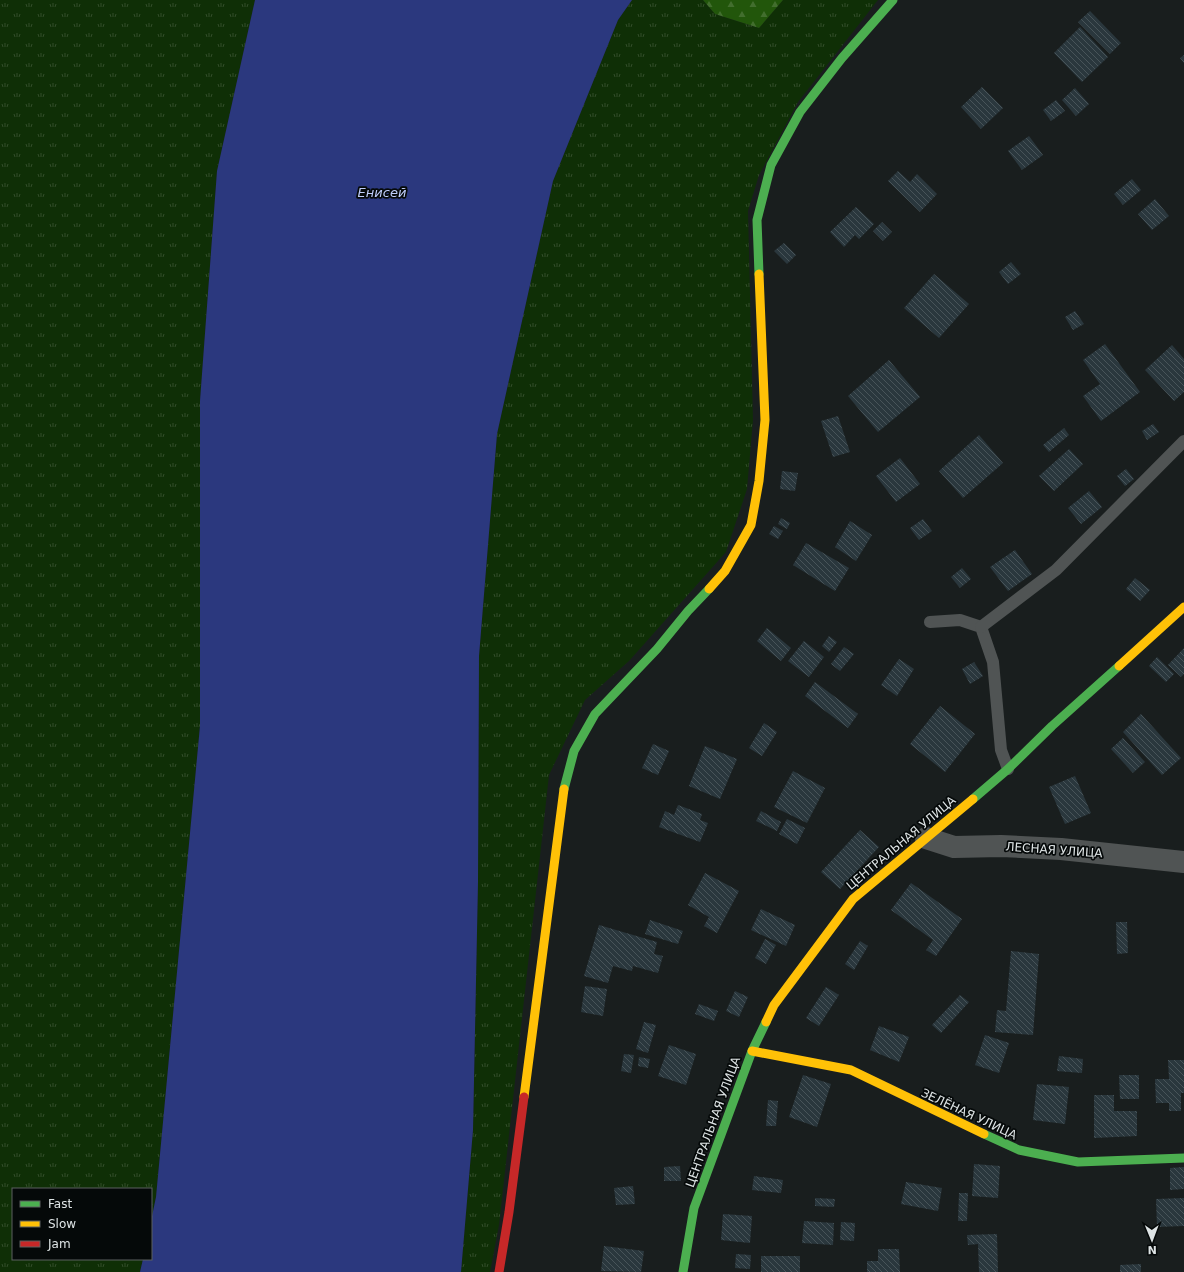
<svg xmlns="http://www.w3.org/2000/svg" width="1184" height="1272" font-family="'DejaVu Sans',sans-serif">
<defs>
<pattern id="grass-tufts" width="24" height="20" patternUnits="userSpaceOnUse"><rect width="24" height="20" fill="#0f2f06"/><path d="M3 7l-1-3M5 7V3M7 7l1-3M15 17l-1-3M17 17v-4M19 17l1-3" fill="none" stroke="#324d2a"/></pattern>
<pattern id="forest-firs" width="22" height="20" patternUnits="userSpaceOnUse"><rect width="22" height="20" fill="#22560b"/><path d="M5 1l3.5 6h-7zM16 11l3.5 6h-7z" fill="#426e2e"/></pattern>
<pattern id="building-back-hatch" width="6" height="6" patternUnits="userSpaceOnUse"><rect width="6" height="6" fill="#2a373d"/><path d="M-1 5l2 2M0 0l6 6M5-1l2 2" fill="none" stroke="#485459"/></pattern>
</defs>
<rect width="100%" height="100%" fill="#191e1e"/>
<g fill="url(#grass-tufts)">
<path d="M0,0H255L217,171L200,401V726L156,1197L151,1221V1189H13V1259H143L140,1272H0Z"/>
<path d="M632,0H703L715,14L759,28L783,0H878L798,102L759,175L748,211L753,420L747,489L726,552L629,661L585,700L549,775L499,1225L490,1272H461L473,1130L478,882L479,656L497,434L553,181L618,20Z"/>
</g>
<path fill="url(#forest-firs)" d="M703,0H783L759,28L715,14Z"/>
<path fill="#2b387e" d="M255,0H632L618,20L553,181L497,434L479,656L478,882L473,1130L461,1272H140L143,1259H151V1221L156,1197L200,726V401L217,171Z"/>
<g fill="url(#building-back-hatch)">
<path d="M1090,11L1121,43L1110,54L1078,22Z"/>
<path d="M1080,27L1108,57L1082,82L1054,53Z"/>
<path d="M1184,55V63L1180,58Z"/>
<path d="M982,87L1003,108L981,129L961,107Z"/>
<path d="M1075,88L1089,104L1076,116L1062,100Z"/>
<path d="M1056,100L1065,111L1051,121L1043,110Z"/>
<path d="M1029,136L1043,155L1022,170L1008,151Z"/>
<path d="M898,171L910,182L917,174L937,194L920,212L888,181Z"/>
<path d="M1132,179L1141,190L1123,205L1114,194Z"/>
<path d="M1155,199L1169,216L1152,230L1138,214Z"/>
<path d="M856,207L874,224L859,239L855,235L844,247L830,232Z"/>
<path d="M882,222L892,232L883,241L873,231Z"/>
<path d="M784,243L796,255L787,264L774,251Z"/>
<path d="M1011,262L1021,274L1008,284L999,272Z"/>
<path d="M934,274L969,304L939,338L904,308Z"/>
<path d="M1075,311L1084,324L1073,330L1065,317Z"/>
<path d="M1105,344L1140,392L1101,421L1083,396L1100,384L1083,360Z"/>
<path d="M1172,345L1184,359V392L1174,401L1145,370Z"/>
<path d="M889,360L920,397L878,432L848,396Z"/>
<path d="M838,416L850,452L833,457L821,421Z"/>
<path d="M1153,424L1159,432L1147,440L1142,431Z"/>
<path d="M1064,428L1069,435L1049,452L1043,445Z"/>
<path d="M979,435L1003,463L963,498L939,471Z"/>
<path d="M1069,449L1083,464L1054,491L1039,476Z"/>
<path d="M900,458L920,484L896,502L876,476Z"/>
<path d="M1126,469L1134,479L1125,486L1117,476Z"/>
<path d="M782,471L798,473L795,491L780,489Z"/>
<path d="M1089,491L1102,507L1081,524L1068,508Z"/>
<path d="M781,518L790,523L787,529L778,524Z"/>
<path d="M923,519L932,531L919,540L910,528Z"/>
<path d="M850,521L872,535L856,561L835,547Z"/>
<path d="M774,526L783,531L778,539L769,534Z"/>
<path d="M806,543L849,568L835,591L793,565Z"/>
<path d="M1015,550L1032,574L1008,591L990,567Z"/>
<path d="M962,568L971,579L960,588L951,577Z"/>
<path d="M1135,578L1150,590L1140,601L1126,589Z"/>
<path d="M767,628L791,648L781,661L757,641Z"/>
<path d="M829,636L837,642L829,652L822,646Z"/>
<path d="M804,641L824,657L809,677L788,661Z"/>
<path d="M844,647L854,654L840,671L831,664Z"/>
<path d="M1184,648V674L1181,677L1168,665Z"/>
<path d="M1157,657L1174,674L1166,682L1149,666Z"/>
<path d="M899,659L914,669L897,696L881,685Z"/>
<path d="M974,662L983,676L970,684L962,669Z"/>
<path d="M815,682L858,714L848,728L805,696Z"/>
<path d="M940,706L975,734L945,772L910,744Z"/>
<path d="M1141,714L1181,758L1162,775L1123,732Z"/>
<path d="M764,723L777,732L762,756L749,748Z"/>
<path d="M1123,738L1145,762L1133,773L1111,749Z"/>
<path d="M653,744L669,751L658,775L642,768Z"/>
<path d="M705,746L737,759L720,799L689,786Z"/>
<path d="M793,771L825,788L807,823L774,807Z"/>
<path d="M1075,776L1091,813L1065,824L1049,787Z"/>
<path d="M678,805L702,814L700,820L708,823L700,842L659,827L665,811L674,815Z"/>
<path d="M761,811L781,822L777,831L756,821Z"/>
<path d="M787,819L805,828L797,844L779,834Z"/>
<path d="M860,830L879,847L840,889L821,872Z"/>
<path d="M705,873L739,891L717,933L704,926L709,917L688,905Z"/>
<path d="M911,883L962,919L936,956L926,950L933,940L891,910Z"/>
<path d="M761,909L795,925L786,946L751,930Z"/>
<path d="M650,920L683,931L678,944L645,934Z"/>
<path d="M1116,922H1127L1128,953L1117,954Z"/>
<path d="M599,925L657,942L654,954L663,956L658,973L633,966L632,971L613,966L608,983L584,976Z"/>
<path d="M765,939L776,945L766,964L755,958Z"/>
<path d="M860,941L868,946L854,970L845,964Z"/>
<path d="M1011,951L1039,954L1033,1035L995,1032L997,1010L1006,1011Z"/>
<path d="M585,986L607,989L603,1016L581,1012Z"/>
<path d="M826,987L839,995L819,1026L806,1018Z"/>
<path d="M735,991L748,997L739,1017L726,1011Z"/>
<path d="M960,995L969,1002L941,1033L932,1025Z"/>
<path d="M699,1004L718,1011L714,1021L695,1014Z"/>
<path d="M644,1022L656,1025L648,1053L636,1049Z"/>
<path d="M879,1026L909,1037L899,1062L870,1050Z"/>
<path d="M985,1035L1009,1043L999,1073L975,1065Z"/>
<path d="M669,1045L696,1054L686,1085L658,1076Z"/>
<path d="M624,1054L634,1055L631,1073L621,1071Z"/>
<path d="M1059,1056L1083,1059L1082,1073L1057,1071Z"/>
<path d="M639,1057L650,1059L648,1068L638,1066Z"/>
<path d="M1168,1060H1184V1093H1181V1111H1169V1103H1156L1155,1079H1169Z"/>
<path d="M803,1075L831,1084L817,1127L789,1117Z"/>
<path d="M1119,1075H1139V1099H1120Z"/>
<path d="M1037,1084L1069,1087L1065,1124L1033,1120Z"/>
<path d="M1094,1095H1114V1111H1137V1136L1094,1138Z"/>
<path d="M768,1100L778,1101L776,1126H766Z"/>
<path d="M974,1164L1000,1166L998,1198L972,1196Z"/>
<path d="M680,1166L681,1181H664V1167Z"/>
<path d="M1184,1167V1189L1170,1190V1168Z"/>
<path d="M754,1176L783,1180L781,1193L752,1190Z"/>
<path d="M906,1182L942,1188L938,1211L901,1204Z"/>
<path d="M633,1186L635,1204L616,1205L614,1188Z"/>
<path d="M959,1193H968L967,1221H958Z"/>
<path d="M815,1198L835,1199L834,1207L815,1206Z"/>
<path d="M1184,1198V1226L1157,1227L1156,1199Z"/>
<path d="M723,1214L752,1216L750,1243L721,1240Z"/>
<path d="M804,1221L834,1223L833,1245L802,1243Z"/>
<path d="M841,1222L855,1223L854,1241L840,1240Z"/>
<path d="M997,1234L998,1272H979L978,1244L968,1245L967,1235Z"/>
<path d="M604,1246L644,1251L641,1272L601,1271Z"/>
<path d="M878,1249H899L900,1272H867V1261H878Z"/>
<path d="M736,1254L751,1255L750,1269L735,1268Z"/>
<rect x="761" y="1256" width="39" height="16"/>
<path d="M1141,1264V1272H1120V1265Z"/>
</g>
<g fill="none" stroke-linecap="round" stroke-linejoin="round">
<g stroke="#505454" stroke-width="12">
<path d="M930,622L960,620L981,627L993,662L1001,750L1008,769"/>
<path d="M981,627L1056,570L1184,441"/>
</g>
<path stroke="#505454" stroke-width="22" d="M926,838L954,847L1001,846L1061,849L1184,862"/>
<g stroke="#4caf50" stroke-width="9">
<path d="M759,274L757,220L771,165L800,112L842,58L893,0"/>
<path d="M564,789L574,751L595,714L657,649L688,611L709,589"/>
<path d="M973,799L1008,769L1052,726L1119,666"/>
<path d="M984,1134L1019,1150L1078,1162L1184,1158"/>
<path d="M683,1272L694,1208L752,1051L766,1022"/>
</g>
<g stroke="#ffc107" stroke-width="9">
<path d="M709,589L725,571L751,525L759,481L765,420L759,274"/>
<path d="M1119,666L1184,607"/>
<path d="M766,1022L774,1005L853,899L973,799"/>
<path d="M752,1051L851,1070L984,1134"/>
<path d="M524,1097L564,789"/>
</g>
<path stroke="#c62828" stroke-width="9" d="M499,1272L509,1212L524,1097"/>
</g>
<g text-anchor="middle" stroke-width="3.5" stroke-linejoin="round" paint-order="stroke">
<g font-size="12" fill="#dee4e5" stroke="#050909">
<text transform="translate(901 843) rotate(-40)" y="4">ЦЕНТРАЛЬНАЯ УЛИЦА</text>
<text transform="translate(1054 850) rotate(4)" y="4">ЛЕСНАЯ УЛИЦА</text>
<text transform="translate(969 1114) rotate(25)" y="4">ЗЕЛЁНАЯ УЛИЦА</text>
<text transform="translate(713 1122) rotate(-70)" y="4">ЦЕНТРАЛЬНАЯ УЛИЦА</text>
</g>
<g font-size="13" font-style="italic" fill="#bfcdfa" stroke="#050909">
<text x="382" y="197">Енисей</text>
</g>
</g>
<rect x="12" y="1188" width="140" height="72" fill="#050909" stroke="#5c6161"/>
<rect x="20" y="1201" width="20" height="6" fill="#4caf50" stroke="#5c6161"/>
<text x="48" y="1208" font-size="12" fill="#dee4e5">Fast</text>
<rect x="20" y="1221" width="20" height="6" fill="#ffc107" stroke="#5c6161"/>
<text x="48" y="1228" font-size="12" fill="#dee4e5">Slow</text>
<rect x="20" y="1241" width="20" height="6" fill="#c62828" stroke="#5c6161"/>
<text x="48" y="1248" font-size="12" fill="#dee4e5">Jam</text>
<g transform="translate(1152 1240) rotate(179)" stroke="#050909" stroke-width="3" paint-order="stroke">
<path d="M0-3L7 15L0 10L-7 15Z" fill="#dee4e5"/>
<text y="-6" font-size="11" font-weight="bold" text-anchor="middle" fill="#dee4e5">N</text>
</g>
</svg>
